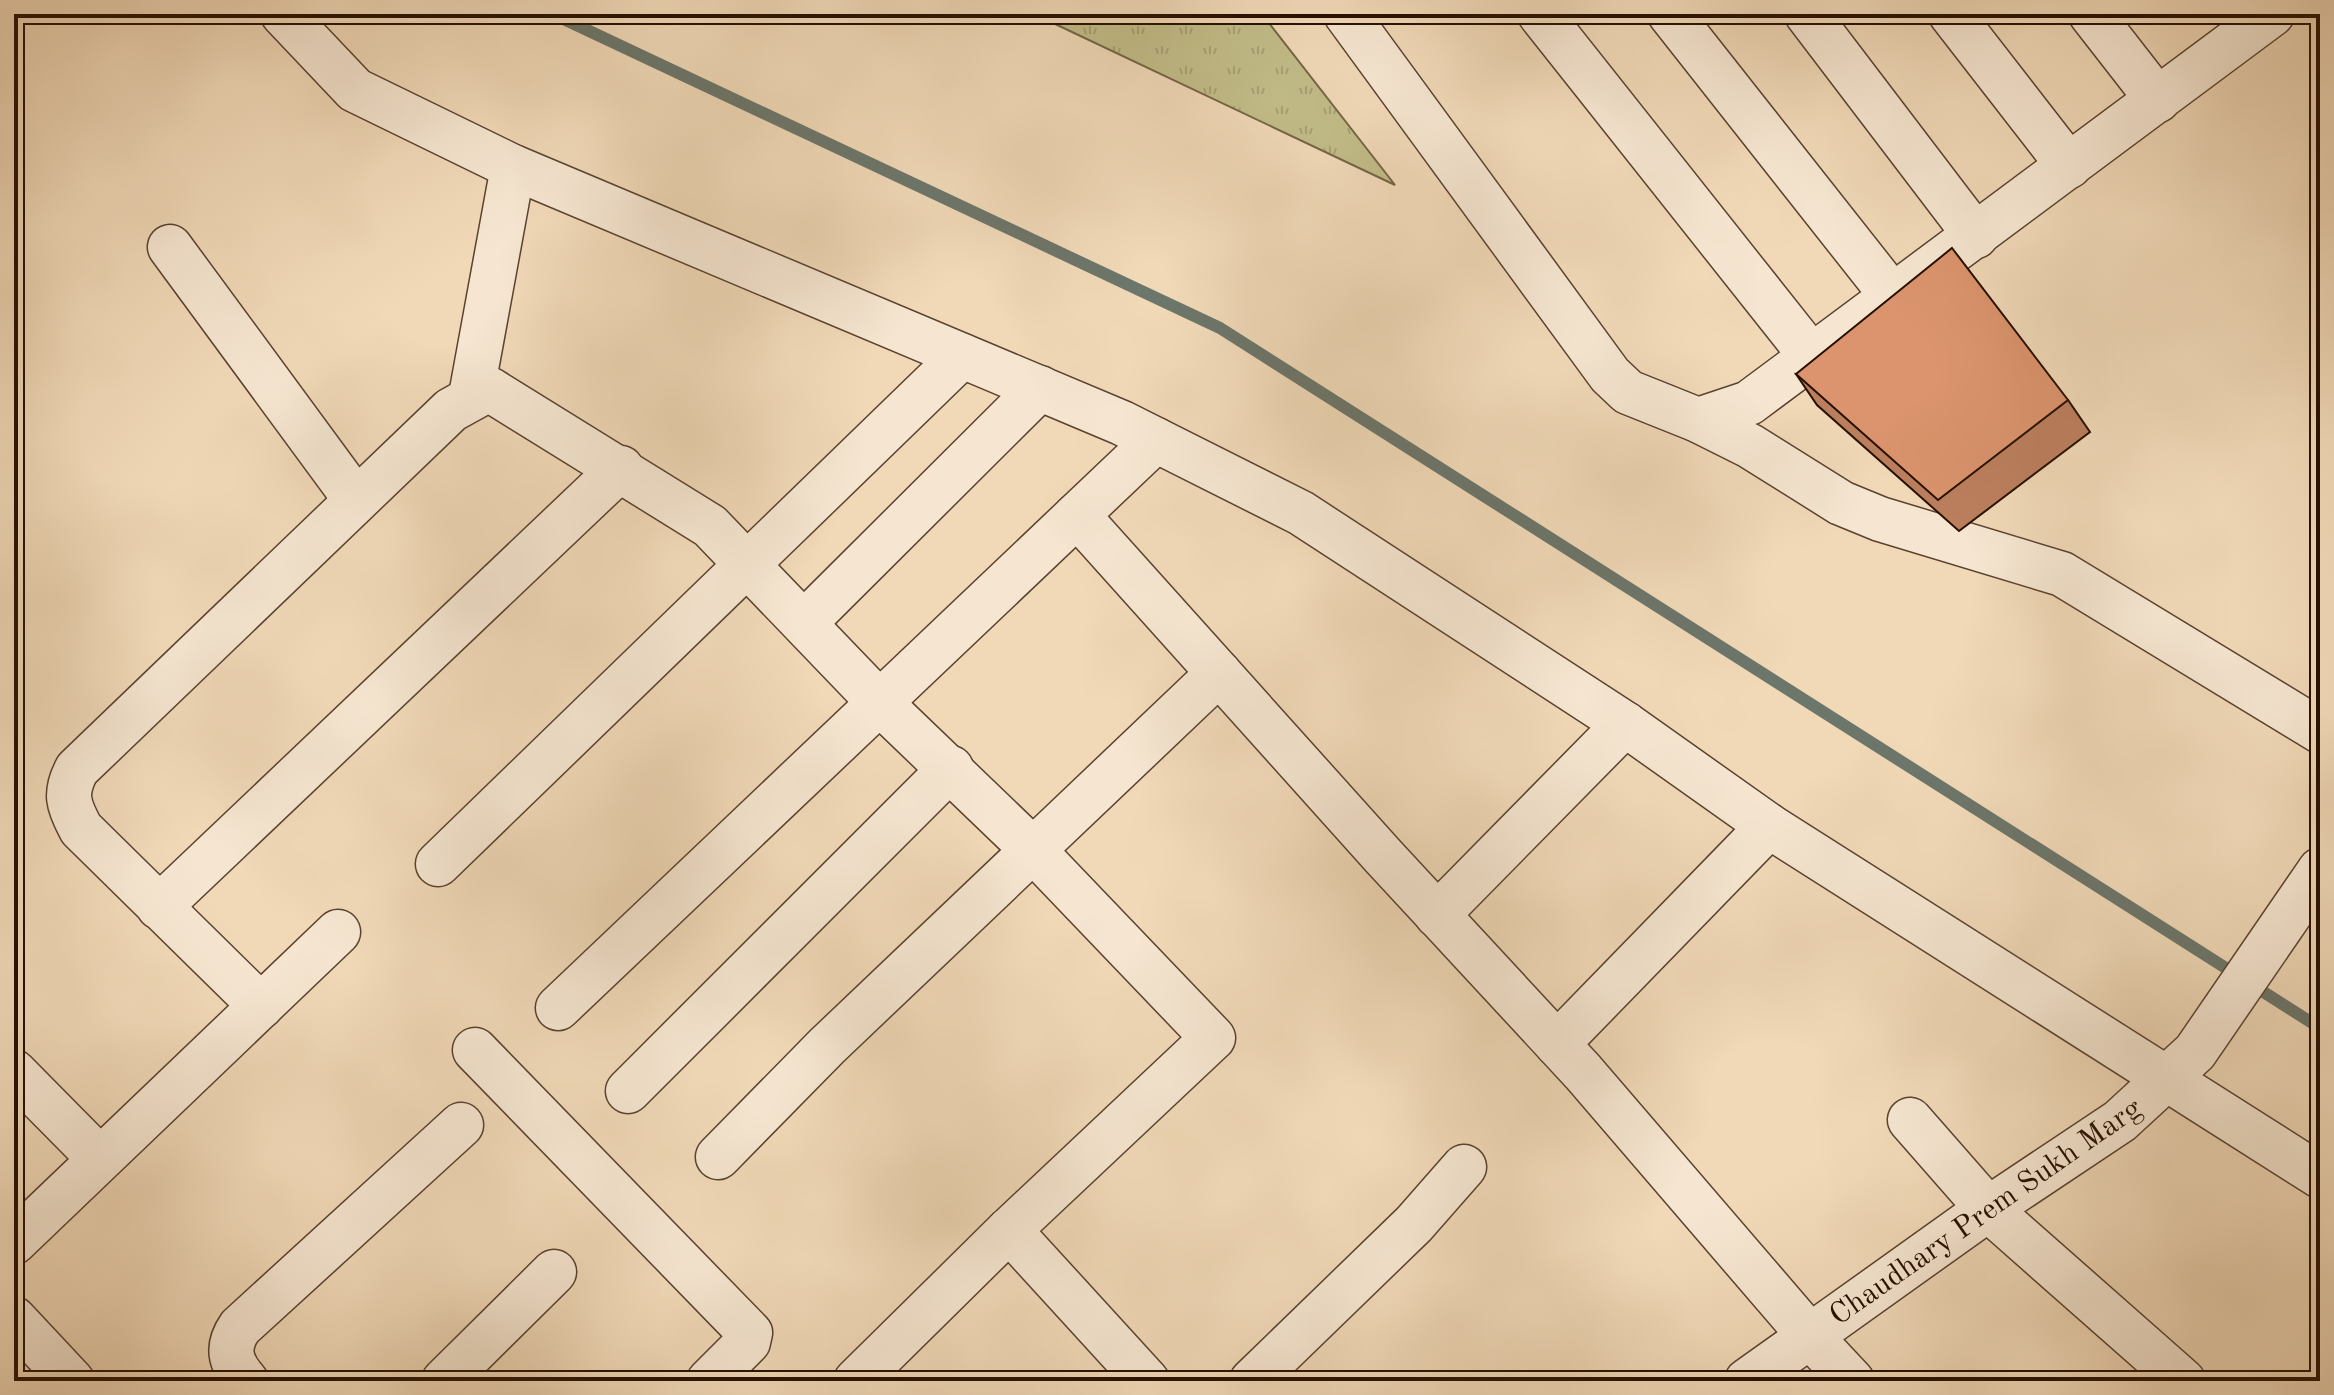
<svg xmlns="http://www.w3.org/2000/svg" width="2334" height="1395" font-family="'Old Standard TT',serif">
<defs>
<pattern id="grass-tufts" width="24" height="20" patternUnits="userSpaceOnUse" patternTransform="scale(2)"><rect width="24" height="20" fill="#c2bd89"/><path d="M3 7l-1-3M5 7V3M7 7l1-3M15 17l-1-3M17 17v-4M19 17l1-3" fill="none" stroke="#a7a174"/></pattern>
</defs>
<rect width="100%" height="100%" fill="#f1d9b8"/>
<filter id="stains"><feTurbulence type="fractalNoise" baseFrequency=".0025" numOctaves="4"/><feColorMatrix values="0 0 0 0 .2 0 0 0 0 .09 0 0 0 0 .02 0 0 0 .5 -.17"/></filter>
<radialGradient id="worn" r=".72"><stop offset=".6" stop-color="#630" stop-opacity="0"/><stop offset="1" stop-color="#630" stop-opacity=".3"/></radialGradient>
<path fill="url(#grass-tufts)" stroke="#746645" stroke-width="2" d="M1034,14H1262L1395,185Z"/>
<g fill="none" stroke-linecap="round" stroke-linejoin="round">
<path stroke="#6c766b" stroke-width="12" d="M553,14L1220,328L2320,1028"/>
<defs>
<g id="minor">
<path d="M283,14L355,90L513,167L1122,423L1301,513L1625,724L1769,826L2320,1176"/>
<path d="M1346,14L1610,375L1628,392L1698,420L1749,403L2272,14"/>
<path d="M1540,14L1812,357"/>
<path d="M1670,14L1894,298"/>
<path d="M1807,14L1976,236"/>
<path d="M1951,14L2069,166"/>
<path d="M2091,14L2158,100"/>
<path d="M170,247L356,500"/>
<path d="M471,396L513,167"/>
<path d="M1698,420L1750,446L1841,503L1880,519L2062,574L2320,731"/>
<path d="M1077,515L1383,856L1583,1072L1809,1335L1852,1381"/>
<path d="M805,622L1040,388"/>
<path d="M438,864L962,356"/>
<path d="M159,907L621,468"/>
<path d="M1437,915L1625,724"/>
<path d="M261,1006L81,829C68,805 64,793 77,769L451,410L489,389L710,526L880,703L1033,850L1213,1038L1009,1230L1147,1381"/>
<path d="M558,1008L1156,440"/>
<path d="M1557,1044L1769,826"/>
<path d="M475,1050L750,1333L748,1342L709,1381"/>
<path d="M14,1072L100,1159"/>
<path d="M628,1091L951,768"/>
<path d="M1910,1120L1988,1209L2183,1381"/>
<path d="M718,1157L827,1046L1219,673"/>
<path d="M14,1242L338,932"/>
<path d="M14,1319L72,1381"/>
<path d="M246,1381C230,1363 226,1347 240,1327L461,1125"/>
<path d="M444,1381L554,1272"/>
<path d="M856,1381L1009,1230"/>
<path d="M1252,1381L1414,1224L1464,1167"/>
<path d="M1747,1381L1988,1209L2120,1121L2195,1052L2320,870"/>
</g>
</defs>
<use href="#minor" stroke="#59422f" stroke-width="47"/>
<use href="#minor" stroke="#f6e6d1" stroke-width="44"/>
</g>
<path fill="#bc7f5e" stroke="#261001" stroke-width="2" d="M1796,374L2068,400L2090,432L1959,531L1817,405Z"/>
<path fill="#db946d" stroke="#261001" stroke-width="2" d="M1952,248L2068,400L1938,500L1796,374Z"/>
<g text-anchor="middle" stroke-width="6" stroke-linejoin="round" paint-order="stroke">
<g font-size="30" fill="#261001" stroke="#f6e6d1">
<text transform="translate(1985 1211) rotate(-35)" y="10">Chaudhary Prem Sukh Marg</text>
</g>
</g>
<rect width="2334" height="1395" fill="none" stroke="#f1d9b8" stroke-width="48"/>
<rect x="16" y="16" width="2302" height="1363" fill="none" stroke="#261001" stroke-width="4"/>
<rect x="24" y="24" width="2286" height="1347" fill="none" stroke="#261001" stroke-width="2"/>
<rect width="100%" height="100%" filter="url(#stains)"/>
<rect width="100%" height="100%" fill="url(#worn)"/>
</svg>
